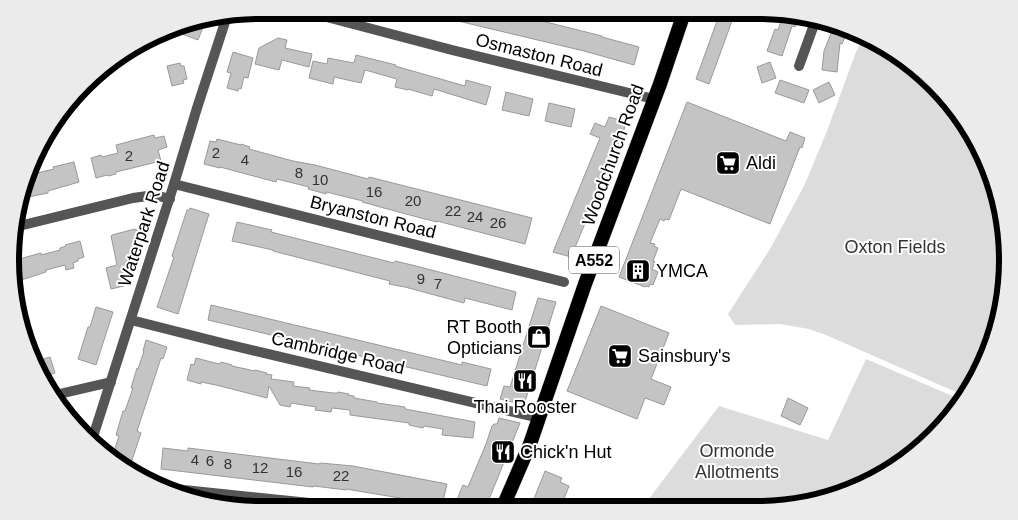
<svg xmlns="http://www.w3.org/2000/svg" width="1018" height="520" font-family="Arial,sans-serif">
<rect width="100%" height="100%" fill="#fff"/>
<g fill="#dcdcdc">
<path d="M864,35L869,36L946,95L995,180L1007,277L982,371L965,396L826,335L809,329L780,324L735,325L728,314L770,249L804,186L827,131L856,52Z"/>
<path d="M866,359L962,400L946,425L897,468L853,491L791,508H642L719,406L828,440Z"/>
</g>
<g fill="#c4c4c4" stroke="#999">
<path d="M431,10H498L602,36V37L639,47L634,65L584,51L462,22L430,13Z"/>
<path d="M721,10H736L709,84L696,79Z"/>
<path d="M784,13L799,17L795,27L792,26L782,56L767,51L775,29L778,30Z"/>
<path d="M199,20L205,22L198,40L182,34L187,22Z"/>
<path d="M834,26L848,30L842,44L840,43L837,72L822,70L824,51Z"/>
<path d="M278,38L287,40L285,48L312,54L309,67L282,60L279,70L255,64L259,48Z"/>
<path d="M233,52L253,58L248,78L244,77L241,89L239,88L238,91L227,88L231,73L227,72Z"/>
<path d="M356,55L396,65L395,66L465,86L466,80L491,87L486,105L434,89L432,96L408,89V90L395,87L397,79L365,70L361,83L334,77L333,84L309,78L313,61L327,64L328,58L354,63Z"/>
<path d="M770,62L776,78L762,83L757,67Z"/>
<path d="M180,63L181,66H184L187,79L183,80L184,83L172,86L167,66Z"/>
<path d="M780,80L809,90L804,103L775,93Z"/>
<path d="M829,82L835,95L819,103L813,90Z"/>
<path d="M506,92L533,99L529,116L502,110Z"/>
<path d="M687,102L786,141L790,132L805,138L802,148L800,147L770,224L681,189L669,220L665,219L664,221L660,219L650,243L655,244L654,246L658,248L653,261L655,262L652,269L658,272L653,285L650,284L649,287L646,286L645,287L619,277Z"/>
<path d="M549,103L575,109L571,127L545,121Z"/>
<path d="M609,117L627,122L616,149L571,257L553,252L600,138L590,134L595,123L605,127Z"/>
<path d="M154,135L155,138L164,136L167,147L158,150L161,161L116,172V174L108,176L107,175L96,178L91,158L101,155L102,157L118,153L116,145Z"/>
<path d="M217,139L241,145V144L250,147L249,149L293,161L315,165L368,179L369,177L532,218L525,244L437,221V222L421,218L362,202L363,201L326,192V194L308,189L309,187L277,179L276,182L220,167V168L204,164L210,141L216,142Z"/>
<path d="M74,162L79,182L48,191V193L18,199V196L29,171L36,170L37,173L54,169L53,167Z"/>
<path d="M190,208L209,214L178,314L157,307L174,257L172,256L187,210H189Z"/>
<path d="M237,222L272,230L271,232L394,263L395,261L416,266L516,292L512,310L465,298L464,303L405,287L389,284L390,281L273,251V250L232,241Z"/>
<path d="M135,229V230H137L139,239L136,240L137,245L132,247L134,255H130L131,260L126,261L128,271L127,272L128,277L122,279L124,286L111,289L106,268L117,265L111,236L112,235Z"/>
<path d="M80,241L84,257L78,259V261L73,263L74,268L66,270L65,265L46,270V272L12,283L11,277L12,261L41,253V255L60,250V248L66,246L65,245Z"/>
<path d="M538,298L556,302L524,405L500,399L504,386L510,387Z"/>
<path d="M211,305L462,365V362L491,369L487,386L208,320Z"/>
<path d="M601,306L669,333L651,379L671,387L664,405L645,398L637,419L567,391Z"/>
<path d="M96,307L113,312L96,365L78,359L88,327H90Z"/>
<path d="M146,340L167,347L163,359L161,358L137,431L141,433L131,463L121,460L120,463L112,457L119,436L116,435L123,411H125L133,388H131L137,368L138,369L144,351H143Z"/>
<path d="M50,357L55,373L43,377L33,362Z"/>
<path d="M196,358L215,363L220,364L221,362L232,365V366L255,371V370L267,373L266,374L272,375L271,379L294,382L293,386L310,388L309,390L333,393H338V392L349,394L348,395L354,396V398L377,402V403L405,407V409L475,422L473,438L442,435L443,429L424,426L423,428L409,425V423L350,415V410L332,408L331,412L315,410L316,407L291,403L290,407L280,405L269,386L267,398L216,385L201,382V384L187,380L191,364L194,365Z"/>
<path d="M788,398L808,408L800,425L781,416Z"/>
<path d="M499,418L520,423L485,509H453L463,485L468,487L486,444L492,426L494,424H497Z"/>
<path d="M163,448L188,451V448L319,464L320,463L353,466L447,484L442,505L346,489V490L314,486L313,487L161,469Z"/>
<path d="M545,471L562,478L560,482L569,486L560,509H530Z"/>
</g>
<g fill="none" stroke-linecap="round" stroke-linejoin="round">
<defs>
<path id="trunk" d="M502,509L530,444L585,284L660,84L685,10"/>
</defs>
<use href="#trunk" stroke="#dbdbdb" stroke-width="15"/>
<g stroke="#555" stroke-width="10">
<path d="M300,10L452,50L654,99"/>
<path d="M799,66L815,22"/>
<path d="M174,184L564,282"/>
<path d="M15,227L133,198L155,195L170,199"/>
<path d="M131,320L222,343L539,418"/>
<path d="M55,395L111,382"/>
<path d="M91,443L174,184L197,108L227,16"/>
<path d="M152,485L184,490L368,509"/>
</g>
<use href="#trunk" stroke="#000" stroke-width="14"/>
</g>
<defs>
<symbol id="supermarket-square" viewBox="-11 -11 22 22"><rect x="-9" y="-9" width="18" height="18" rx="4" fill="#000" stroke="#fff"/><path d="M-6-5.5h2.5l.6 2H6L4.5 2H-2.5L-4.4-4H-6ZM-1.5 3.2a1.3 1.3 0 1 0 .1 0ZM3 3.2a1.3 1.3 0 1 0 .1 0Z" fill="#fff"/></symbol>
<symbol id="building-square" viewBox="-11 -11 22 22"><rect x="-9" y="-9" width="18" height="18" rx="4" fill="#000" stroke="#fff"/><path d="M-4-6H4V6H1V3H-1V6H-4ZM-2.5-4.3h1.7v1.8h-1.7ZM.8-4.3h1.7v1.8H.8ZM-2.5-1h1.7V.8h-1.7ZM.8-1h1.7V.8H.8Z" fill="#fff"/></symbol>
<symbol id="shop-square" viewBox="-11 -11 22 22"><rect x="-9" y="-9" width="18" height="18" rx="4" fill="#000" stroke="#fff"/><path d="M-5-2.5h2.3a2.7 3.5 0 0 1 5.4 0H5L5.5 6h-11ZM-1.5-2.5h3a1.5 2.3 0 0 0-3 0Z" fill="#fff"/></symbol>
<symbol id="restaurant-square" viewBox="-11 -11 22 22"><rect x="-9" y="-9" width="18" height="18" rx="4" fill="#000" stroke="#fff"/><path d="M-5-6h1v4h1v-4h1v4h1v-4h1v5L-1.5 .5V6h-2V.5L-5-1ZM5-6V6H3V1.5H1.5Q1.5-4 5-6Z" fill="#fff"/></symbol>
</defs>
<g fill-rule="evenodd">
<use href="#supermarket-square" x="714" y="149" width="28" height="28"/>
<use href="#building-square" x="624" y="257" width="28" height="28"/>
<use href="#shop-square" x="525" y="323" width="28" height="28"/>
<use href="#supermarket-square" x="606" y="342" width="28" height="28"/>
<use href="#restaurant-square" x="511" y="367" width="28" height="28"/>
<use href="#restaurant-square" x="489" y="438" width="28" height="28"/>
</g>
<g text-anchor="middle" stroke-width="4" stroke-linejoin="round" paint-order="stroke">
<g font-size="15" fill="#313131">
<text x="216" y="158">2</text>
<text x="129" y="161">2</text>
<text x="245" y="165">4</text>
<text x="299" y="178">8</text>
<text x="320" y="185">10</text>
<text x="374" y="197">16</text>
<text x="413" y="206">20</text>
<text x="453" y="216">22</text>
<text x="475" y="222">24</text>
<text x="498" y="228">26</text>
<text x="421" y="284">9</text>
<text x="438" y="289">7</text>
<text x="195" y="465">4</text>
<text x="210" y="466">6</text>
<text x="228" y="469">8</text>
<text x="260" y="473">12</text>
<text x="294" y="477">16</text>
<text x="341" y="481">22</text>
</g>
<rect fill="#fff" stroke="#4c4c4c" stroke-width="1" x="569" y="246.5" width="50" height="27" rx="4"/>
<g font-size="16" font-weight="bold" fill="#000">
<text x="594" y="266">A552</text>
</g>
<g font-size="18" fill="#000" stroke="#fff">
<text transform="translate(539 55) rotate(14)" y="6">Osmaston Road</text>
<text transform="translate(613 155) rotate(-70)" y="6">Woodchurch Road</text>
<text transform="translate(373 217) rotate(14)" y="6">Bryanston Road</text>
<text transform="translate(144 224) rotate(-72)" y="6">Waterpark Road</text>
<text transform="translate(338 353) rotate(13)" y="6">Cambridge Road</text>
</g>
<g font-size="18" fill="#000" stroke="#fff" text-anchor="start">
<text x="746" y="169">Aldi</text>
<text x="656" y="277">YMCA</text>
<text x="522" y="333" text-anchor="end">RT Booth<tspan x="522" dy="21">Opticians</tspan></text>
<text x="638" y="362">Sainsbury's</text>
<text x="525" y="413" text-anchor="middle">Thai Rooster</text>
<text x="520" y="458">Chick'n Hut</text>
</g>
<g font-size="18" fill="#333" stroke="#fff">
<text x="895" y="253">Oxton Fields</text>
<text x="737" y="457">Ormonde<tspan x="737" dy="21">Allotments</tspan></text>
</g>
</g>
<path d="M0 0H1018V520H0ZM260 19H758A241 241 0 0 1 999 260V260A241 241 0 0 1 758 501H260A241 241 0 0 1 19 260V260A241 241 0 0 1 260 19Z" fill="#ebebeb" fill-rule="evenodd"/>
<path fill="none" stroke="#000" stroke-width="6" d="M260 19H758A241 241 0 0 1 999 260V260A241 241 0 0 1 758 501H260A241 241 0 0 1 19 260V260A241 241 0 0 1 260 19Z"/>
</svg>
